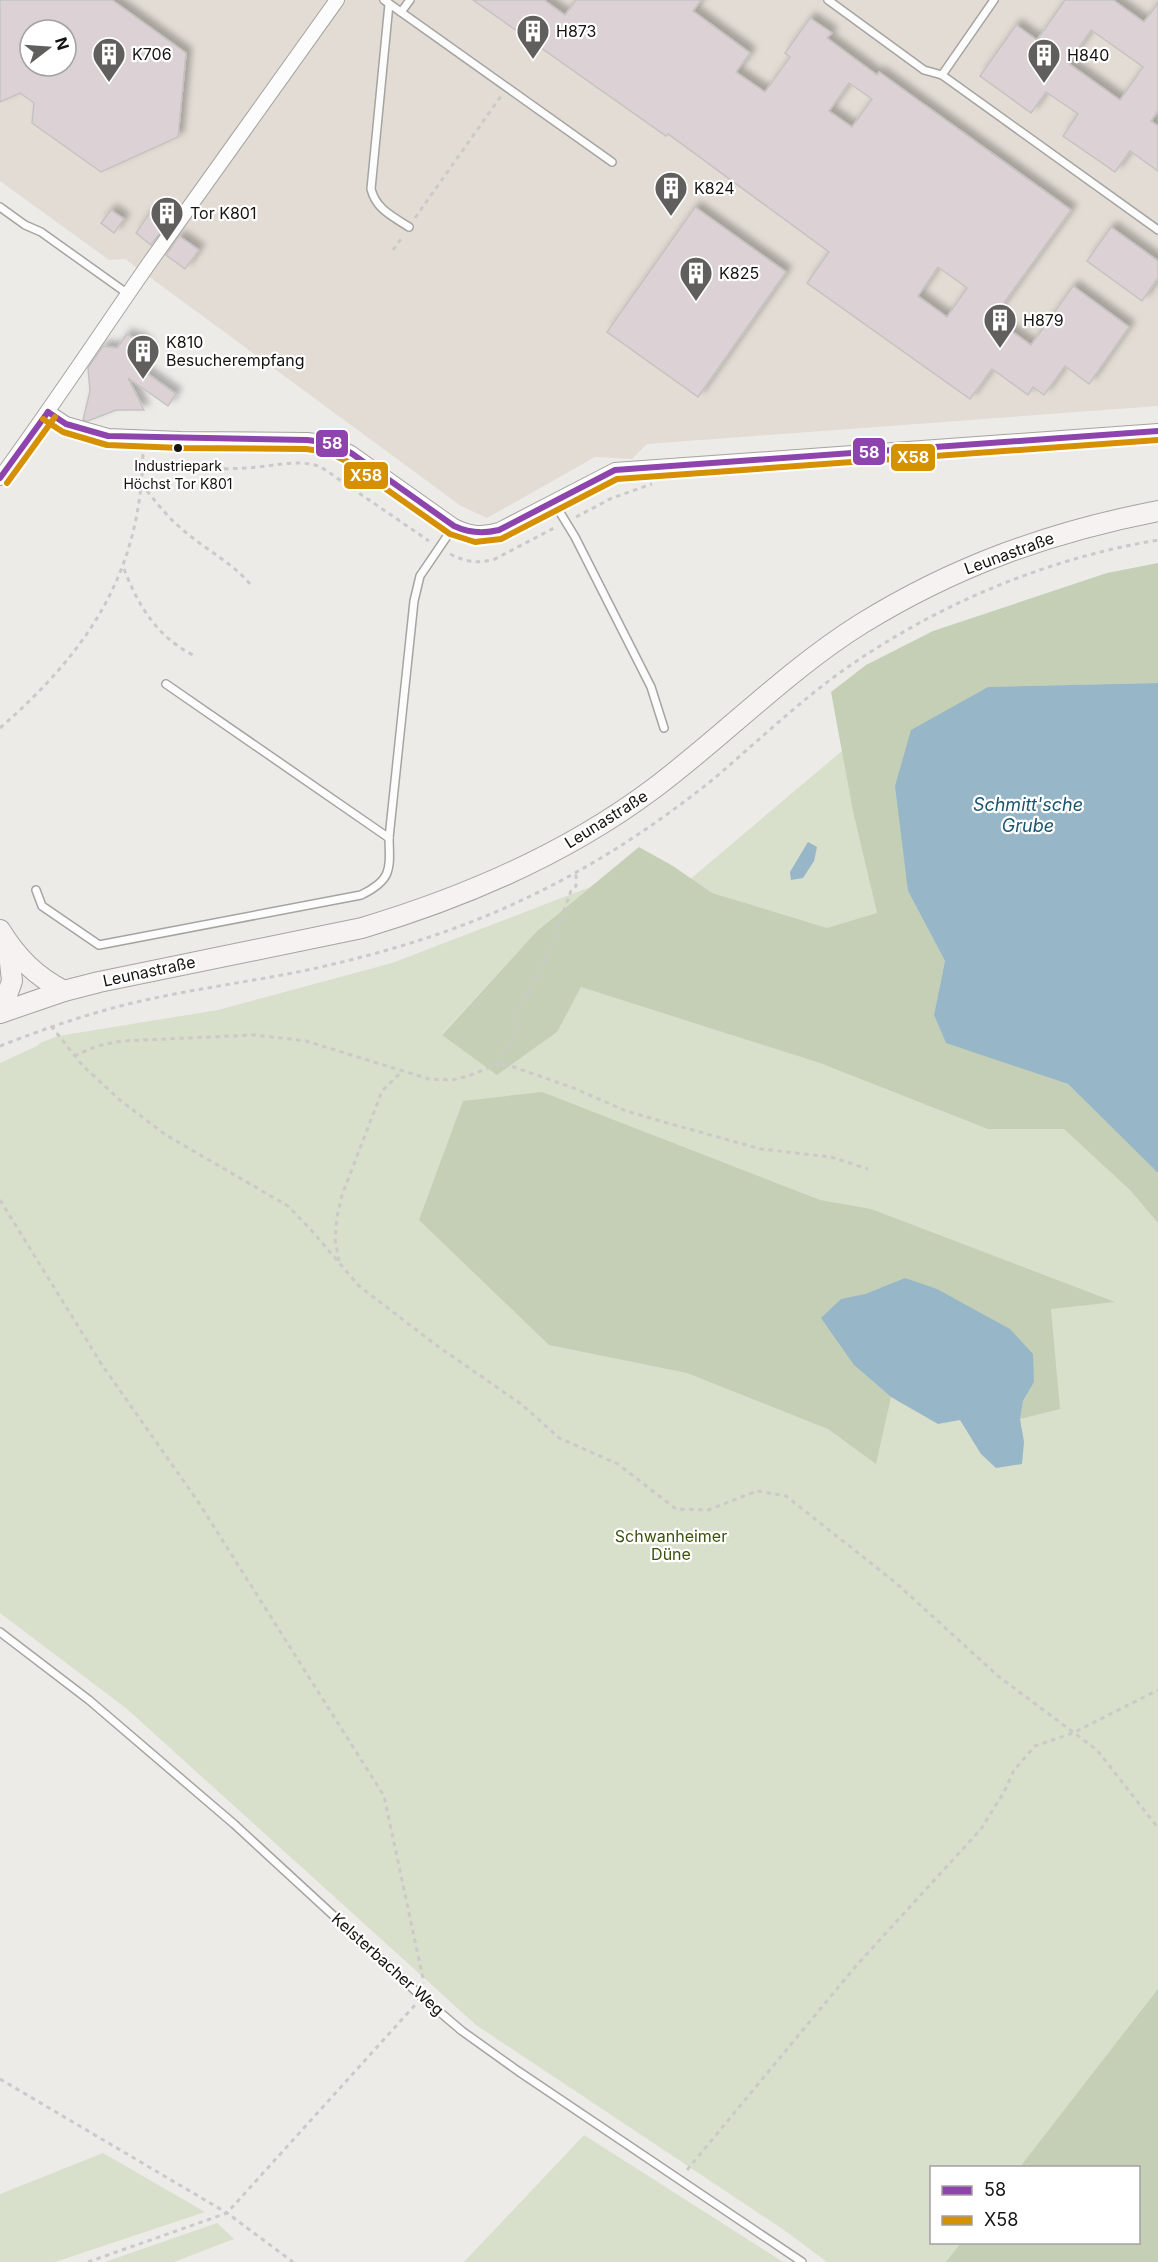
<svg xmlns="http://www.w3.org/2000/svg" width="1158" height="2262" font-family="Inter,sans-serif">
<defs>
<filter id="shadow"><feDropShadow dx="5.5" dy="-5.5" stdDeviation="3" flood-color="#0004"/></filter>
</defs>
<rect width="100%" height="100%" fill="#edebe8"/>
<path fill="#e2dcd4" fill-rule="evenodd" d="M0,0H1158V406L647,444L632,459L595,457L487,518L461,506L125,259L109,260L0,181ZM30,30H66V66H30Z"/>
<g fill="#d8dfcb" fill-rule="evenodd">
<path d="M1158,622V2262H827L784,2230L476,2025L127,1709L0,1613V1063L37,1046L40,1043L58,1036L218,1010L392,963L590,887L536,932L442,1034L497,1074L623,936L979,635ZM932,2168H1138V2242H932Z"/>
<path d="M584,2135L783,2262H464Z"/>
<path d="M103,2153L205,2212L55,2262H0V2194Z"/>
<path d="M217,2223L234,2239L174,2262H105Z"/>
</g>
<g fill="#c5cfb5">
<path d="M1158,563V683L988,687L908,891L945,961L934,1015L946,1042L1068,1084L1158,1173V1223L1130,1190L1064,1129H988L820,1063L581,987L557,1032L497,1075L442,1035L536,932L639,847L673,866L712,893L827,928L877,913L853,811L831,692L866,665L933,631L1107,573Z"/>
<path d="M542,1092L820,1200L871,1209L1115,1302L1051,1309L1060,1409L1020,1419L1023,1401L1034,1382L905,1278L865,1294L841,1300L854,1365L891,1397L876,1464L828,1429L687,1373L549,1345L419,1220L463,1101Z"/>
<path d="M1158,1989V2262H946L961,2243L1138,2242V2168L1020,2167Z"/>
</g>
<g fill="#97b7c8">
<path d="M1158,683V1173L1068,1084L946,1043L934,1015L945,961L908,891L895,786L911,730L988,687Z"/>
<path d="M808,842L817,847L814,861L803,878L791,880L790,872Z"/>
<path d="M905,1278L937,1289L1010,1329L1033,1354L1034,1382L1023,1401L1020,1419L1024,1442L1022,1464L996,1468L981,1454L960,1420L938,1424L891,1397L854,1365L821,1318L841,1299L865,1294Z"/>
</g>
<g fill="#dcd1d4" stroke="#c5c3c2" stroke-width="1.5" fill-rule="evenodd" filter="url(#shadow)">
<path d="M0,0H112L186,53L178,137L101,172L32,123L34,103L20,93L0,102ZM30,30H66V66H30Z"/>
<path d="M473,0H544L565,15L576,0H701L693,11L750,53L736,72L765,92L790,57L785,53L810,18L832,33L827,38L877,75L879,72L1071,210L993,318L1031,345L1073,286L1129,327L1089,384L1065,366L1044,395L1033,387L1028,395L992,369L970,399L807,283L829,252L668,134L666,136ZM849,83L872,99L852,127L829,111ZM938,267L967,288L947,317L918,296Z"/>
<path d="M1065,0H1113L1144,22L1158,3V111L1151,121L1158,126V171L1130,151L1115,172L1063,136L1078,114L1046,92L1031,113L980,76L1016,25L1037,40ZM1091,30L1143,67L1120,100L1068,63Z"/>
<path d="M695,207L786,272L698,397L607,332Z"/>
<path d="M111,210L124,219L114,233L101,223Z"/>
<path d="M149,214L165,226L151,245L136,233Z"/>
<path d="M1111,227L1158,261V278L1142,301L1087,261Z"/>
<path d="M179,236L199,250L185,269L166,255Z"/>
<path d="M127,334L133,338H139L148,347L137,366L176,394L168,406L128,378L144,410H116L88,421L83,420L90,391L88,368L103,346L117,348Z"/>
</g>
<g fill="none" stroke-linecap="round" stroke-linejoin="round">
<defs>
<g id="lane">
<path d="M384,0L612,162"/>
<path d="M828,0L924,70L942,75"/>
<path d="M994,0L942,75L1158,230"/>
<path d="M389,4L371,189C376,209 392,216 409,227"/>
<path d="M401,12L410,0"/>
<path d="M0,207L25,225L41,232L128,294"/>
<path d="M553,501L575,537L651,687L664,728"/>
<path d="M166,684L389,838"/>
<path d="M36,890L42,906L99,945L361,895C392,880 390,870 389,838L414,601L420,576L454,526"/>
<path d="M0,1632L89,1700L234,1824L422,1997L462,2031L518,2071L802,2262"/>
</g>
<g id="street">
<path d="M48,412L66,424L108,436L180,439L307,440L331,443L351,453L454,526C470,534 483,535 499,530L615,470L1158,431"/>
<path d="M0,478C52,407 100,334 150,262C212,174 275,88 337,0"/>
</g>
<g id="secondary">
<path d="M0,930C17,958 36,976 64,991"/>
<path d="M1,1012L12,981L8,944"/>
<path d="M0,1013L64,991L99,982L362,928C466,897 566,854 653,789C724,736 786,671 861,624C955,566 1050,532 1158,511"/>
</g>
</defs>
<use href="#lane" stroke="#a5a4a1" stroke-width="10"/>
<use href="#street" stroke="#a5a4a1" stroke-width="16"/>
<use href="#secondary" stroke="#a5a4a1" stroke-width="22"/>
<g stroke="#cbcac9" stroke-width="3" stroke-dasharray="4.5 4.5" stroke-linecap="butt">
<path d="M415,218L501,96"/>
<path d="M393,250L403,236"/>
<path d="M143,467C177,467 212,470 246,468C271,467 297,458 321,467L429,541"/>
<path d="M141,484C154,499 166,516 182,529C204,549 232,562 251,585"/>
<path d="M576,517L612,498L652,484"/>
<path d="M450,554C466,562 478,564 495,559L556,527"/>
<path d="M124,569C138,605 157,637 193,655"/>
<path d="M0,728C88,651 141,573 143,452"/>
<path d="M51,1026L83,1066L121,1101L166,1135L288,1206L312,1231L359,1286L436,1345L521,1404L559,1438L618,1464L676,1509L708,1510L757,1491L786,1496L896,1583L998,1676L1097,1750L1158,1828"/>
<path d="M0,1046C46,1028 93,1012 141,1001C198,988 256,981 312,969C384,953 454,932 520,901C589,869 652,828 711,781C755,744 797,703 845,669C938,604 1045,559 1158,540"/>
<path d="M74,1056L97,1046L122,1041L253,1035L306,1041L429,1079L452,1080L468,1076L498,1064L514,1067L576,1089L626,1111L671,1124L761,1149L831,1157L868,1169"/>
<path d="M498,1064L507,1047L520,1029L515,1015L542,969L571,891L576,886V873"/>
<path d="M0,1200L102,1365L197,1500L384,1796L424,1983"/>
<path d="M339,1261L335,1239L337,1217L342,1195L382,1091L403,1070"/>
<path d="M0,2079L227,2213L293,2262"/>
<path d="M687,2170L855,1967L981,1829L1004,1792L1014,1770L1035,1746L1073,1733L1158,1690"/>
<path d="M88,2262L227,2213L415,2005"/>
</g>
<use href="#lane" stroke="#fcfcfc" stroke-width="7"/>
<use href="#street" stroke="#fcfcfc" stroke-width="14"/>
<use href="#secondary" stroke="#f5f2f1" stroke-width="20"/>
<defs>
<g id="bus-1">
<path d="M48,412L66,424L108,436L307,440L331,443L351,453L454,526C469,533 483,534 499,530L615,470L1158,431"/>
<path d="M0,478L48,412"/>
</g>
<g id="bus-2">
<path d="M43,419L63,432L107,445L180,448L306,449L328,452L346,461L450,534L475,542L501,539L617,479L1158,440"/>
<path d="M7,483L55,417"/>
</g>
</defs>
<use href="#bus-1" stroke="#fff" stroke-width="10"/>
<use href="#bus-2" stroke="#fff" stroke-width="10"/>
<use href="#bus-1" stroke="#8e44ad" stroke-width="6"/>
<use href="#bus-2" stroke="#d59003" stroke-width="6"/>
</g>
<defs>
<symbol id="building-pin" viewBox="-11 -11 22 30"><path d="M0 17L-7.5 6A9.5 9.5 0 1 1 7.5 6Z" fill="#615f5d" stroke="#fff"/><path d="M-4-6H4V6H1V3H-1V6H-4ZM-2.5-4.3h1.7v1.8h-1.7ZM.8-4.3h1.7v1.8H.8ZM-2.5-1h1.7V.8h-1.7ZM.8-1h1.7V.8H.8Z" fill="#fff"/></symbol>
</defs>
<g fill-rule="evenodd">
<use href="#building-pin" x="514" y="12" width="38" height="52"/>
<use href="#building-pin" x="90" y="35" width="38" height="52"/>
<use href="#building-pin" x="1025" y="36" width="38" height="52"/>
<use href="#building-pin" x="652" y="169" width="38" height="52"/>
<use href="#building-pin" x="148" y="194" width="38" height="52"/>
<use href="#building-pin" x="677" y="254" width="38" height="52"/>
<use href="#building-pin" x="981" y="301" width="38" height="52"/>
<use href="#building-pin" x="124" y="332" width="38" height="52"/>
</g>
<circle fill="#161412" stroke="#fff" stroke-width="2" cx="178" cy="448" r="5"/>
<g text-anchor="middle" stroke-width="4.5" stroke-linejoin="round" paint-order="stroke">
<g font-size="14" fill="#161412" stroke="#fff">
<text x="178" y="471">Industriepark<tspan x="178" dy="18">Höchst Tor K801</tspan></text>
</g>
<g font-size="16" fill="#161412" stroke="#fff" text-anchor="start">
<text x="556" y="37">H873</text>
<text x="132" y="60">K706</text>
<text x="1067" y="61">H840</text>
<text x="694" y="194">K824</text>
<text x="190" y="219">Tor K801</text>
<text x="719" y="279">K825</text>
<text x="1023" y="326">H879</text>
<text x="166" y="348">K810<tspan x="166" dy="18">Besucherempfang</tspan></text>
</g>
<g font-size="16" fill="#161412" stroke="#fff">
<text transform="translate(1009 553) rotate(-20)" y="6">Leunastraße</text>
<text transform="translate(606 819) rotate(-32)" y="6">Leunastraße</text>
<text transform="translate(149 971) rotate(-12)" y="6">Leunastraße</text>
<text transform="translate(388 1964) rotate(42)" y="6">Kelsterbacher Weg</text>
</g>
<g font-size="16" fill="#3b510e" stroke="#fff">
<text x="671" y="1542">Schwanheimer<tspan x="671" dy="18">Düne</tspan></text>
</g>
<g font-size="18" font-style="italic" fill="#1a5570" stroke="#fff">
<text x="1028" y="811">Schmitt'sche<tspan x="1028" dy="21">Grube</tspan></text>
</g>
</g>
<g stroke="#fff" stroke-width="2">
<rect x="315" y="429" width="34" height="29" rx="6" fill="#8e44ad"/>
<rect x="852" y="437" width="34" height="29" rx="6" fill="#8e44ad"/>
<rect x="890" y="443" width="46" height="29" rx="6" fill="#d59003"/>
<rect x="343" y="461" width="46" height="29" rx="6" fill="#d59003"/>
</g>
<g font-size="16" text-anchor="middle" font-weight="bold" fill="#fff">
<text x="332" y="449">58</text>
<text x="869" y="458">58</text>
<text x="913" y="463">X58</text>
<text x="366" y="481">X58</text>
</g>
<rect x="930" y="2166" width="210" height="78" fill="#ffffff" stroke="#a2a1a0" stroke-width="1.5"/>
<rect x="942" y="2186" width="30" height="9" fill="#8e44ad" stroke="#a2a1a0" stroke-width="1.5"/>
<text x="984" y="2196" font-size="18" fill="#161412">58</text>
<rect x="942" y="2216" width="30" height="9" fill="#d59003" stroke="#a2a1a0" stroke-width="1.5"/>
<text x="984" y="2226" font-size="18" fill="#161412">X58</text>
<g transform="translate(48 48) rotate(73)"><circle r="28" fill="#ffffff" stroke="#a2a1a0" stroke-width="1.5"/>
<path d="M0-4.5L10 22L0 15L-10 22Z" fill="#615f5d"/>
<text y="-9" font-size="16" font-weight="bold" text-anchor="middle" fill="#161412">N</text>
</g>
</svg>
